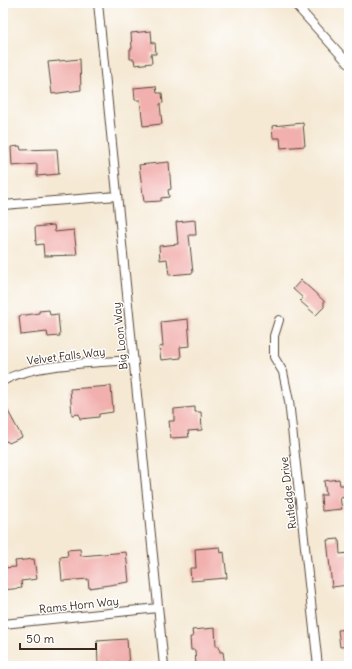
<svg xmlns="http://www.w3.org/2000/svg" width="352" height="669" font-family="Delius,sans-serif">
<rect width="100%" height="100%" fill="#fff"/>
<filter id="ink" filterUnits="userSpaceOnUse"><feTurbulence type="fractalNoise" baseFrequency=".025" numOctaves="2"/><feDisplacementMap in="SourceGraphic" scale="8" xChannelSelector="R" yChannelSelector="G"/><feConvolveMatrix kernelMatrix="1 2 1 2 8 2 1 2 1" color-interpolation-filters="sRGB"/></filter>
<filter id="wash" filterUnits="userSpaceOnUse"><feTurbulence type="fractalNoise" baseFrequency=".012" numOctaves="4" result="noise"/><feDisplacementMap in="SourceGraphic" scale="16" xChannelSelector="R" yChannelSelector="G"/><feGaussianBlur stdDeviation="0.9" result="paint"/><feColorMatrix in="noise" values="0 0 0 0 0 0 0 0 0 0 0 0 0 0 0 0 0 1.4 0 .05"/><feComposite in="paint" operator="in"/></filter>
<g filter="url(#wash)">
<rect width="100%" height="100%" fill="#f5e9d4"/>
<g id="blocks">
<g fill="#f1b0ae">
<path d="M151,31L152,43H155L156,54H151L152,63L135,65L134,59H130V49H132L131,33Z"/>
<path d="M80,59L81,90L52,94L48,62Z"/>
<path d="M156,86L157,93H162L163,103L160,104L162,124L143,126L140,100H135L134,88Z"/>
<path d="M303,123L305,146L281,148L280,138H273L272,126Z"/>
<path d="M20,146L21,150L57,149L59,174L37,176V164L12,166L11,147Z"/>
<path d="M169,162L171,189L168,190L169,197L161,198V201L144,202L139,165Z"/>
<path d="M195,220L196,235H189L193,273L169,275L167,259L160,260L159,246L178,244L176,222Z"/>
<path d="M54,225L55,232L74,230L77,255L44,256L43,244L36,245L35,227Z"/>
<path d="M301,280L324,301V307L316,315L300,301L303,298L293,289Z"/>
<path d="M49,310L50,315L58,314L60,336L48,337L47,332L21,335L19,316L39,313V311Z"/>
<path d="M188,319L190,346L180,347L181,358L161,360L159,347L163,346L161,322Z"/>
<path d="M111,386L113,412L99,414V417L80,419L79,414L72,415L70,389Z"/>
<path d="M3,402L22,437L9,443L7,441L3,443Z"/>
<path d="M195,407V412H201L202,430L188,431L189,437L171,438L169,421H174V409Z"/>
<path d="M339,479L340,485H346L347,497L340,498L342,509L322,511L321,495H326L324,481Z"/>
<path d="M339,539L340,554L349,553V567H347L348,585L332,587L327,540Z"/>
<path d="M220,547L221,553L224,552L227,578L191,581L190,568H196L195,549Z"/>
<path d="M80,549L81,556L126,552L129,582L89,588L88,579L62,581L60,557L68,556L67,550Z"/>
<path d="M34,559L37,579L21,581L22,588L3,590V568L16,567L15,561Z"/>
<path d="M215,628L216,646H219L220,652H223L225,666H196L195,650H191L190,637H193L192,630Z"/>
<path d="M349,629V646L340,647L338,630Z"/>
<path d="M127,639L129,666H112V662L98,663L97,641Z"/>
</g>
</g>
</g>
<g filter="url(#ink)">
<use href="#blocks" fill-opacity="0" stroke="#574739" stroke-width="1"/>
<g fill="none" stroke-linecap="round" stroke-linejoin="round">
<defs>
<g id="minor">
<path d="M98,3L164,666"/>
<path d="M294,3L349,64"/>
<path d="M3,205L117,196"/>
<path d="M279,320L274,336V357L283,372L289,401L318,666"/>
<path d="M3,381C33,363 97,363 133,360"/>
<path d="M3,624L158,608"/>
</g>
</defs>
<use href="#minor" stroke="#574739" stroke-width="10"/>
<use href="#minor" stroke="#fff" stroke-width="8"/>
</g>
</g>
<g text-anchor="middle" stroke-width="3" stroke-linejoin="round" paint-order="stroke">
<g font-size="11" fill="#3b2a1e" stroke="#fff">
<text transform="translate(120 336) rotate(-96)" y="4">Big Loon Way</text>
<text transform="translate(66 356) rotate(-7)" y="4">Velvet Falls Way</text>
<text transform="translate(288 493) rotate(-97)" y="4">Rutledge Drive</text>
<text transform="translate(79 605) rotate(-6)" y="4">Rams Horn Way</text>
</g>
</g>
<rect width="352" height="669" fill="none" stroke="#fff" stroke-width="16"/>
<path d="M20 643v6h76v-6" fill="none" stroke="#3b2a1e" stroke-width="2"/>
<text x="26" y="643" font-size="12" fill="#3b2a1e" stroke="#ffffff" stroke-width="3" paint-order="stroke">50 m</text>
</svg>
